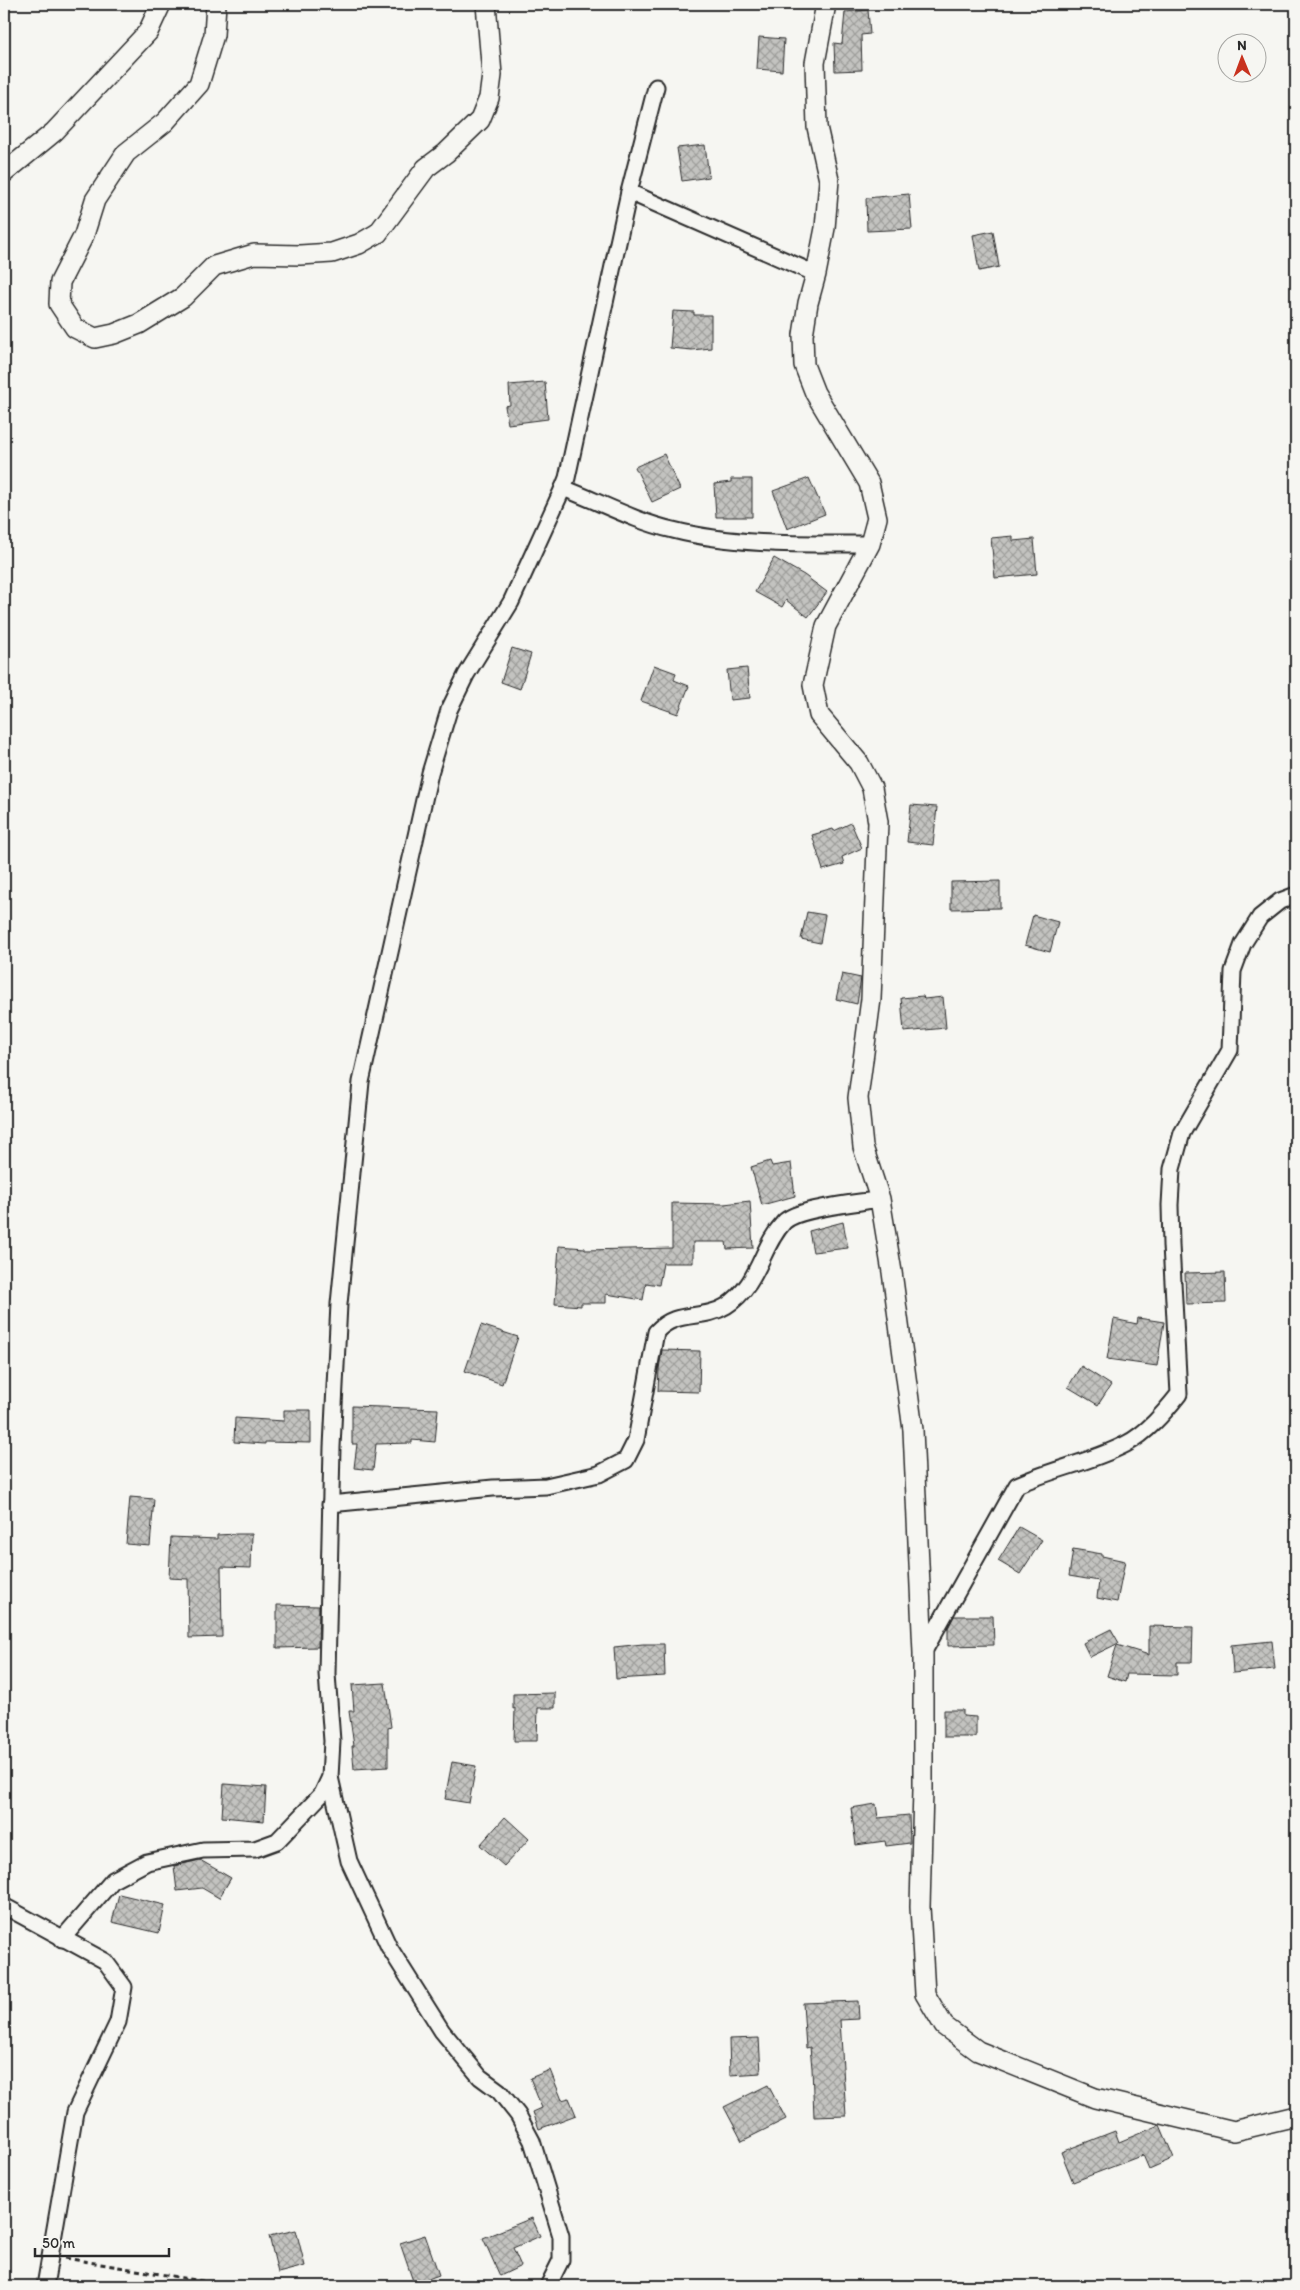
<svg xmlns="http://www.w3.org/2000/svg" width="1300" height="2290" font-family="Itim,sans-serif">
<defs>
<pattern id="building-cross-hatch" width="8" height="8" patternUnits="userSpaceOnUse" patternTransform="scale(1.25)"><rect width="8" height="8" fill="#c3c3c0"/><path d="M0 0l8 8M0 8l8-8" fill="none" stroke="#9f9f9c"/></pattern>
</defs>
<rect width="100%" height="100%" fill="#f6f6f2"/>
<filter id="ink" filterUnits="userSpaceOnUse"><feTurbulence type="fractalNoise" baseFrequency=".02" numOctaves="2"/><feDisplacementMap in="SourceGraphic" scale="10" xChannelSelector="R" yChannelSelector="G"/><feConvolveMatrix kernelMatrix="1 2 1 2 8 2 1 2 1" color-interpolation-filters="sRGB"/></filter>
<g filter="url(#ink)">
<g fill="url(#building-cross-hatch)" stroke="#2b2b2b">
<path d="M868,10L870,34L861,35L862,70L835,71L834,43L842,44L845,12Z"/>
<path d="M759,37L784,39L782,71L757,69Z"/>
<path d="M705,145L709,177L682,181L677,148Z"/>
<path d="M909,194L912,229L867,231L866,198Z"/>
<path d="M993,231L999,267L979,271L973,235Z"/>
<path d="M673,311L694,312V315H711V348L692,350L670,348Z"/>
<path d="M545,382L548,419L508,424L505,406L510,405L509,385Z"/>
<path d="M664,454L680,489L652,502L635,467Z"/>
<path d="M809,478L825,514L787,529L773,491Z"/>
<path d="M731,479H752V517H716L714,484L731,482Z"/>
<path d="M1013,536V541L1034,539L1037,574L995,578L991,538Z"/>
<path d="M774,558L804,575L827,592L808,617L786,600L782,607L755,592Z"/>
<path d="M512,648L531,654L520,689L501,682Z"/>
<path d="M654,665L676,673L674,680L689,686L678,714L641,701Z"/>
<path d="M747,668L750,698L730,700L727,670Z"/>
<path d="M911,805L937,807L933,845L907,842Z"/>
<path d="M851,823L862,848L842,857L844,864L823,870L812,835L833,829L834,831Z"/>
<path d="M1000,881V908L951,909V882Z"/>
<path d="M807,912L825,915L820,943L801,939Z"/>
<path d="M1033,915L1058,922L1050,952L1025,945Z"/>
<path d="M842,974L861,978L857,1004L836,999Z"/>
<path d="M923,996L924,999L943,997L946,1028L904,1032L901,998Z"/>
<path d="M770,1161L772,1166L791,1163L795,1196L762,1205L751,1167Z"/>
<path d="M750,1201L753,1248L727,1249L726,1242H693V1263H663L659,1285L646,1283L643,1300L606,1294V1303H581V1306L555,1304L559,1246L585,1248V1250L672,1248V1203L724,1204Z"/>
<path d="M843,1222L848,1248L813,1252L809,1231Z"/>
<path d="M1225,1272L1226,1303L1186,1304L1185,1273Z"/>
<path d="M1138,1318L1164,1322L1157,1366L1107,1359L1114,1319L1137,1324Z"/>
<path d="M481,1325L518,1337L502,1384L465,1371Z"/>
<path d="M662,1350L700,1351L699,1392L658,1391L659,1369Z"/>
<path d="M1081,1366L1111,1385L1098,1405L1068,1387Z"/>
<path d="M352,1406L438,1409L435,1442L412,1440V1443L376,1444L373,1470L354,1468L357,1444H352Z"/>
<path d="M284,1410H311V1443L265,1442V1444L234,1442L235,1418L284,1421Z"/>
<path d="M130,1497L154,1499L150,1546L126,1544Z"/>
<path d="M1019,1527L1042,1540L1020,1574L998,1561Z"/>
<path d="M237,1534H252L251,1568L221,1567L222,1637L189,1638L188,1579L169,1578L171,1537L217,1539V1535Z"/>
<path d="M1073,1549L1102,1554V1556L1125,1561L1117,1602L1097,1598L1099,1581L1069,1576Z"/>
<path d="M277,1605L319,1606L318,1647L277,1648Z"/>
<path d="M954,1616H993L994,1645L948,1646V1628Z"/>
<path d="M1149,1626L1193,1627L1192,1662H1177V1675L1127,1674L1125,1682L1107,1676L1117,1645L1149,1655Z"/>
<path d="M1111,1629L1119,1643L1090,1657L1083,1643Z"/>
<path d="M1272,1641L1275,1669L1233,1673L1231,1645Z"/>
<path d="M643,1644H664L665,1676L616,1679L614,1647Z"/>
<path d="M385,1683L391,1727L388,1728V1767L354,1769L352,1746H354L349,1711H354L352,1685Z"/>
<path d="M555,1693V1708H538L537,1741H514L515,1708L513,1709V1694Z"/>
<path d="M944,1710H963V1716L976,1717V1737H944Z"/>
<path d="M452,1762L476,1766L469,1803L445,1799Z"/>
<path d="M224,1784L266,1787L264,1821L222,1817Z"/>
<path d="M876,1804L878,1818L909,1815L910,1843L886,1846L885,1841L856,1845L851,1808Z"/>
<path d="M505,1817L529,1839L504,1866L480,1845Z"/>
<path d="M200,1860L231,1878L219,1898L202,1888L177,1891L174,1866Z"/>
<path d="M119,1894L165,1905L159,1933L112,1922Z"/>
<path d="M858,2001L859,2019L840,2020L846,2116L814,2117L812,2068L810,2047L806,2048L803,2003Z"/>
<path d="M759,2038L761,2073L730,2075L729,2039Z"/>
<path d="M550,2070L562,2100L569,2098L576,2115L539,2129L533,2112L542,2108L530,2078Z"/>
<path d="M768,2085L786,2119L742,2141L724,2107Z"/>
<path d="M1160,2125L1174,2158L1149,2169L1143,2155L1073,2182L1061,2152L1115,2131L1119,2142Z"/>
<path d="M532,2218L540,2236L513,2248L521,2266L500,2276L483,2238Z"/>
<path d="M296,2230L305,2266L278,2273L269,2236Z"/>
<path d="M425,2235L439,2275L414,2284L400,2243Z"/>
</g>
<g fill="none" stroke-linecap="round" stroke-linejoin="round">
<defs>
<g id="minor">
<path d="M656,87L629,192L567,478L563,488C600,502 634,521 673,530C735,546 806,544 870,544"/>
<path d="M629,192L816,274"/>
<path d="M330,1504L493,1488L546,1486L599,1474L626,1460L636,1440L656,1332C676,1309 702,1321 726,1306C760,1284 760,1248 784,1222C797,1208 859,1203 880,1199"/>
<path d="M923,1653L1017,1485C1052,1469 1092,1462 1126,1444C1147,1433 1164,1413 1179,1394L1171,1245L1170,1205L1172,1169L1182,1133L1230,1050L1233,971L1243,944L1260,917L1280,901L1296,895"/>
<path d="M330,1777L349,1861L389,1947L442,2031L480,2077L499,2091L518,2115L532,2141L561,2236V2260L548,2286"/>
<path d="M4,1906L105,1961L124,1987L118,2022L75,2112L45,2286"/>
<path d="M62,1939L113,1880L147,1862L203,1850L255,1849L277,1841L322,1794L330,1777L332,1741L327,1674L332,1447L339,1304L361,1082L430,773L449,710L466,675L511,602L563,488"/>
</g>
<g id="tertiary">
<path d="M216,4L214,35L199,84L165,122L126,153L95,200L84,235L60,282L59,304L75,328L95,338L114,334L139,324L183,297L214,266L254,254L300,255L332,253L359,244L378,233L426,168L446,153L480,120L489,98L492,75L486,4"/>
<path d="M826,4L815,63L817,127L829,180L825,228L816,274L808,303L803,335L804,365L815,393L869,483L877,518L870,544L826,626L813,685L819,715L859,763L872,788L878,822L871,999L858,1098L863,1147L880,1199L892,1272L913,1430L923,1653V1789L920,1907L925,1994L944,2026L978,2051L1095,2098L1234,2131L1296,2116"/>
<path d="M4,173L54,132L148,32L161,4"/>
</g>
</defs>
<use href="#minor" stroke="#2b2b2b" stroke-width="19"/>
<use href="#tertiary" stroke="#2b2b2b" stroke-width="22"/>
<path stroke="#2b2b2b" stroke-width="3" stroke-dasharray="5 4" stroke-linecap="butt" d="M65,2258L231,2286"/>
<use href="#minor" stroke="#f6f6f2" stroke-width="15"/>
<use href="#tertiary" stroke="#f6f6f2" stroke-width="19"/>
</g>
</g>
<rect width="1300" height="2290" fill="none" stroke="#f6f6f2" stroke-width="20"/>
<rect x="10" y="10" width="1280" height="2270" fill="none" stroke="#2b2b2b" stroke-width="2" filter="url(#ink)"/>
<g transform="translate(1242 58) rotate(359)"><circle r="24" fill="#f6f6f2" stroke="#a5a5a2"/>
<path d="M0-4L9 19L0 12L-9 19Z" fill="#c8321e"/>
<text y="-8" font-size="14" font-weight="bold" text-anchor="middle" fill="#2b2b2b">N</text>
</g>
<path d="M35 2248v8h134v-8" fill="none" stroke="#2b2b2b" stroke-width="2.5"/>
<text x="42" y="2248" font-size="15" fill="#2b2b2b" stroke="#f6f6f2" stroke-width="4" paint-order="stroke">50 m</text>
</svg>
